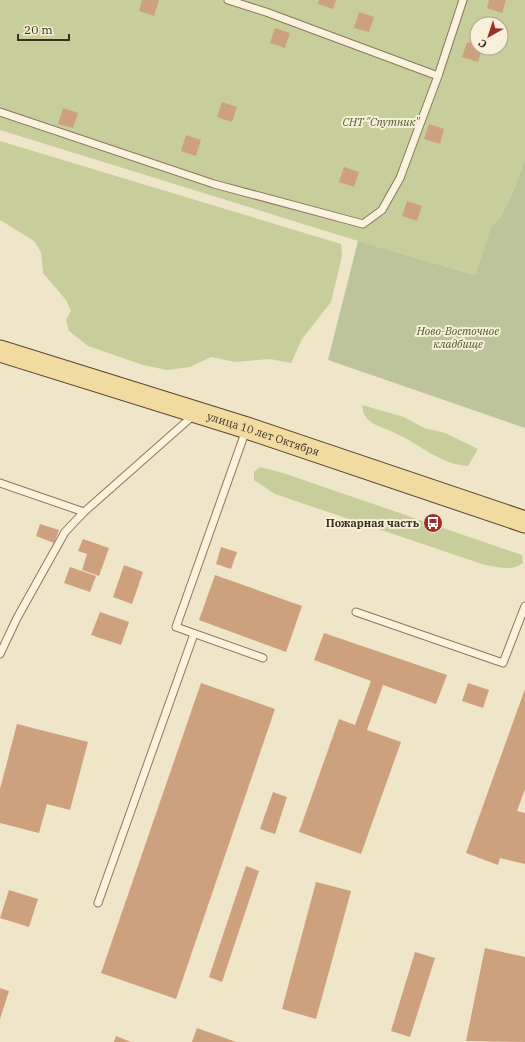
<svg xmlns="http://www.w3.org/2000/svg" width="525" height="1042" font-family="'IBM Plex Serif',serif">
<rect width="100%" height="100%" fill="#efe5c8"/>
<g fill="#c7ce9b" fill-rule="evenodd">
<path d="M0,0H525V158L513,192L500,218L491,226L475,275L358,241L0,130ZM477,24H501V48H477Z"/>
<path d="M0,141L341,244L342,256L331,302L302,339L291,363L270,359L235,362L211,357L190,367L167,370L143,365L88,346L69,331L66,320L71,311L66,300L43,273L41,252L34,241L0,220Z"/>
<path d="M362,405L404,417L424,428L445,433L478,449L468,466C439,464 420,444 395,433C386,428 372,426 366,417C363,414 363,409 362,405Z"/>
<path d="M260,467L283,473L522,555L523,563C511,572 499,567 485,565L275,494L254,480V472Z"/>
</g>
<path fill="#bdc39a" d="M525,158V428L328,360L358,241L475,275L491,226L500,218L513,192Z"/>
<g fill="#cea17e">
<path d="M142,0H159L154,16L139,11Z"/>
<path d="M319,0H336L333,9L318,4Z"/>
<path d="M489,0H506L502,13L487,8Z"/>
<path d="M359,12L374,17L369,32L354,28Z"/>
<path d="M275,28L290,33L285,48L270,43Z"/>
<path d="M467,42L477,45V48H482L478,62L462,57Z"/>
<path d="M222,102L237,107L232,122L217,117Z"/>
<path d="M63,108L78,113L73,128L58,124Z"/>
<path d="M429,124L444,129L440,144L424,139Z"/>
<path d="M186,135L201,140L196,156L181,151Z"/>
<path d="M344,167L359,172L354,187L339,182Z"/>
<path d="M407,201L422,206L417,221L402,216Z"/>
<path d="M40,524L59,530L54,543L36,536Z"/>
<path d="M83,539L109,548L99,576L82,570L87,554L78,551Z"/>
<path d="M221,547L237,552L231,569L216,564Z"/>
<path d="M124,565L143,572L132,604L113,597Z"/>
<path d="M70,567L96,576L90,592L64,583Z"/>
<path d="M215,575L302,606L286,652L199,620Z"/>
<path d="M100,612L129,622L121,645L91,635Z"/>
<path d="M324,633L447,675L436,704L383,685L367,730L401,742L361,854L299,832L339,719L355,725L371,681L314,660Z"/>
<path d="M201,683L275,709L176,999L101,973Z"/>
<path d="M468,683L489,690L483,708L462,701Z"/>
<path d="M525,689V789L517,811L525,813V864L500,858L498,865L466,853Z"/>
<path d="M17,724L88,742L70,810L47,804L39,833L0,823V789Z"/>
<path d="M273,792L287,797L275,834L260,829Z"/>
<path d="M246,866L259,871L222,982L209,977Z"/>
<path d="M316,882L351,891L316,1019L282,1009Z"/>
<path d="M9,890L38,899L29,927L0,918Z"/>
<path d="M485,948L525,957V1042L466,1041Z"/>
<path d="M415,952L435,958L410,1037L391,1031Z"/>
<path d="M0,988L9,991L0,1019Z"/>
<path d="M197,1028L236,1042H192Z"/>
<path d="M116,1036L131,1042H114Z"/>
</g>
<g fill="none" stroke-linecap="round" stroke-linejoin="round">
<defs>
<g id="lane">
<path d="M228,0L266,12L438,76"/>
<path d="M0,112L214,184L363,224L382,210L400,178L438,76L463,0"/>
<path d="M246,430L176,627L263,658"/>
<path d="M0,483L84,512"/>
<path d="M356,612L503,663L525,606"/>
<path d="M0,654L17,618L65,532L84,512L195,414"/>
<path d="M98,903L194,634"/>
</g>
<g id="primary">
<path id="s1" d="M0,351L247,428L525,522"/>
</g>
</defs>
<use href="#lane" stroke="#8c775c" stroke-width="9"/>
<use href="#primary" stroke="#5a4530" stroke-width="23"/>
<use href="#lane" stroke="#faf2dc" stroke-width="7"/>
<use href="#primary" stroke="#f2dba0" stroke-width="21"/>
</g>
<defs>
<symbol id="bus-disc" viewBox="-11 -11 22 22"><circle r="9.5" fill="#9c2e2b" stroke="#f7efd8"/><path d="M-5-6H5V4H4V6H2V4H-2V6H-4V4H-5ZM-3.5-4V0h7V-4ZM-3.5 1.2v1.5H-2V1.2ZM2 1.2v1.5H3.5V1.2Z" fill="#fff"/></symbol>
</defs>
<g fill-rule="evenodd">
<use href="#bus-disc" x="422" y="512" width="22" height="22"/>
</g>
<g text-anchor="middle" stroke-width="4" stroke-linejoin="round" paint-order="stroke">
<g font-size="11" font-style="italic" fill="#4b5926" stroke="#f7efd8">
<text x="381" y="126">СНТ "Спутник"</text>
<text x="458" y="335">Ново-Восточное<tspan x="458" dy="13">кладбище</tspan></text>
</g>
<g font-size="11" fill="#3c2f20" stroke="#f7efd8">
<text dy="4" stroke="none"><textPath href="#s1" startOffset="276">улица 10 лет Октября</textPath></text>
</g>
<g font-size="11" font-weight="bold" fill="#3c2f20" stroke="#f7efd8" text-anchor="end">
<text x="419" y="527">Пожарная часть</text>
</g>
</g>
<g transform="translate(489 36) rotate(219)"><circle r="19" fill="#f7efd8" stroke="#aca28e"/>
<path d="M0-3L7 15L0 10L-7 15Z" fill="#9c2e2b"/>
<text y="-6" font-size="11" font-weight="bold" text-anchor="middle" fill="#3c2f20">С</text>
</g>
<path d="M18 34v6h51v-6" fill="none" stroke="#3c2f20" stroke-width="2"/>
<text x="24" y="34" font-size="12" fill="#3c2f20" stroke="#f7efd8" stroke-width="3" paint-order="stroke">20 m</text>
</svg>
